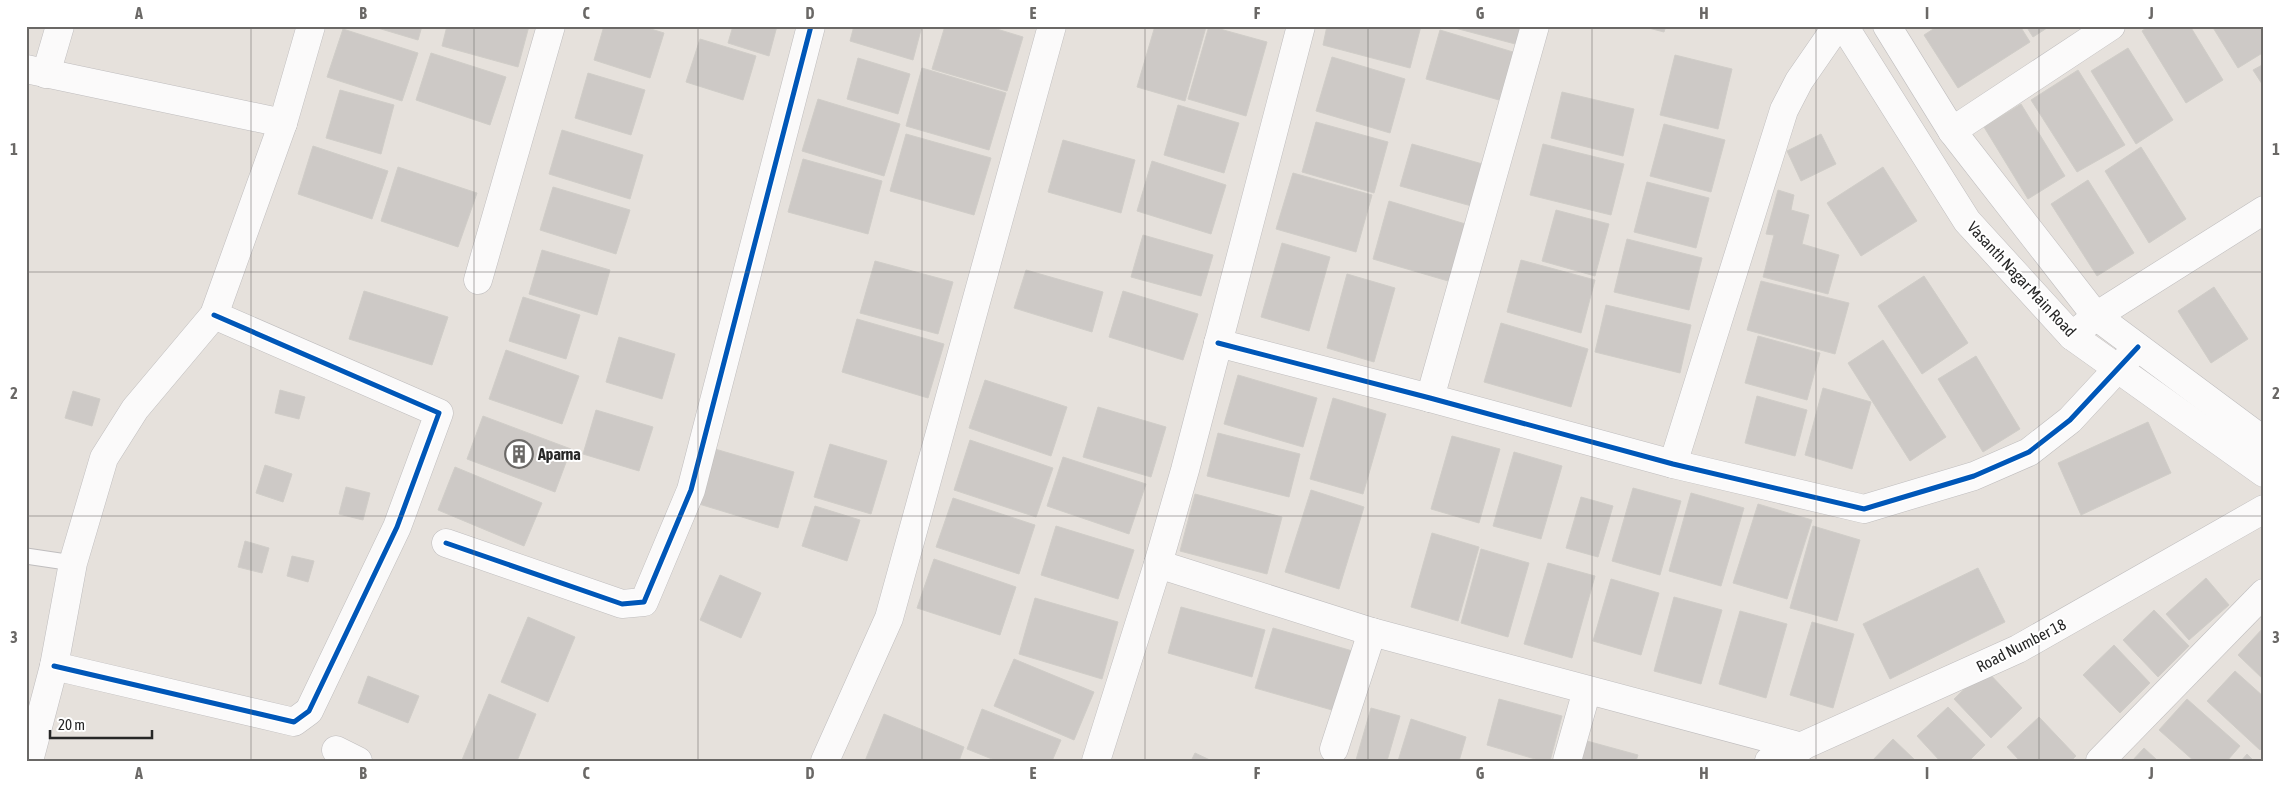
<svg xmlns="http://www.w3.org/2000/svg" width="2290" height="787" font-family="'Asap Condensed',sans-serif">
<rect width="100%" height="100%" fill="#e6e1dc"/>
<g fill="#cdc9c6" stroke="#d0cdc8">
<path d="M371,26H422L418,40Z"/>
<path d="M447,26H529L518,67L442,46Z"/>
<path d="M604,26H641L664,33L650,78L594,60Z"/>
<path d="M733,26H777L769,56L728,43Z"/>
<path d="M854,26H922L913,60L850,41Z"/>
<path d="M945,26H987L1023,37L1007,91L932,69Z"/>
<path d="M1155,26L1206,27L1185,101L1137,87Z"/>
<path d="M1209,26L1267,42L1246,116L1188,99Z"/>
<path d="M1327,26H1421L1410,68L1323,45Z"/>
<path d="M1456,26H1523L1519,45L1455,28Z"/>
<path d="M1641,26H1666L1664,32Z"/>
<path d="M1938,26H2020L2030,42L1958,88L1924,35Z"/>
<path d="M2026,26H2050L2033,37Z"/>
<path d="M2149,26H2190L2223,80L2186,103L2142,31Z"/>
<path d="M2212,26H2263L2264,52L2238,68Z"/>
<path d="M343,29L418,53L402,101L327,77Z"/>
<path d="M1440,30L1513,52L1499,100L1426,79Z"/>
<path d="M700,39L756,56L743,100L686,82Z"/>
<path d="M2128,48L2173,120L2136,144L2091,71Z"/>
<path d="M431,53L506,77L490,125L416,100Z"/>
<path d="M1675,55L1732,69L1718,129L1660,115Z"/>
<path d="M1332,57L1405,79L1390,133L1316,111Z"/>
<path d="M858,58L910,74L898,114L847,99Z"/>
<path d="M2264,64V87L2253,70Z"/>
<path d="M922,68L1006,93L989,150L906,126Z"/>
<path d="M2078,70L2125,145L2077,172L2031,100Z"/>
<path d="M588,73L645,90L631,135L575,118Z"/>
<path d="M340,90L394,105L381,154L326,138Z"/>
<path d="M1562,92L1634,109L1623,156L1551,138Z"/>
<path d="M818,99L900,124L884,176L802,151Z"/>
<path d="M2021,104L2065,176L2028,199L1984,127Z"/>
<path d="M1178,105L1239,123L1224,173L1164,155Z"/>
<path d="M1316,122L1388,142L1374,193L1302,172Z"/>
<path d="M1664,124L1725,140L1711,192L1650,176Z"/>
<path d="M562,130L643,155L630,199L549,174Z"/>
<path d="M906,134L991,158L974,215L890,191Z"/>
<path d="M1821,134L1836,164L1801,181L1787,151Z"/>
<path d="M1063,140L1135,160L1121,213L1048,192Z"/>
<path d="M1412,144L1486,165L1475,207L1400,186Z"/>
<path d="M1543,144L1624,164L1611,215L1530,195Z"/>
<path d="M313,146L388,171L372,219L298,194Z"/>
<path d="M2141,147L2186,219L2149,243L2105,171Z"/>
<path d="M803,159L882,181L868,234L788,212Z"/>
<path d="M1152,161L1226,185L1211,234L1137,211Z"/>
<path d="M398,167L477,193L458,247L381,221Z"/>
<path d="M1883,167L1917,221L1861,256L1827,203Z"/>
<path d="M1293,173L1372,195L1356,252L1276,229Z"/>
<path d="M2088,180L2134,253L2097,276L2051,204Z"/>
<path d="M1647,182L1709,198L1696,248L1634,232Z"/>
<path d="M553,187L630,210L616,254L540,230Z"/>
<path d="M1778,190L1794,195L1791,210L1809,215L1802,244L1839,255L1828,294L1763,277L1774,235L1766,234Z"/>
<path d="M1389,201L1472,226L1455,283L1373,259Z"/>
<path d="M1556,210L1609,224L1595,276L1542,261Z"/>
<path d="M1143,235L1213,255L1201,296L1131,277Z"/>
<path d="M1627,239L1702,258L1689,310L1614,292Z"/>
<path d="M1282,243L1330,257L1309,331L1261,317Z"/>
<path d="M542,250L610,270L597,315L529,294Z"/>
<path d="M1521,260L1595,280L1581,333L1507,312Z"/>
<path d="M875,261L953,282L938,334L860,313Z"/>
<path d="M1026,270L1103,292L1092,332L1014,308Z"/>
<path d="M1347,274L1395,288L1374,362L1327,348Z"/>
<path d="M1924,276L1968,343L1922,374L1878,306Z"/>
<path d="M1761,281L1849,303L1835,354L1747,330Z"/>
<path d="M2214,287L2248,339L2211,363L2178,311Z"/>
<path d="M364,291L448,317L432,365L349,339Z"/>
<path d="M1123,291L1198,314L1183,360L1109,337Z"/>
<path d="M523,297L580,315L566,359L509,341Z"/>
<path d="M1606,305L1691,325L1680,373L1595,352Z"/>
<path d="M857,319L944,344L928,398L842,372Z"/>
<path d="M1501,323L1588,349L1571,407L1484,382Z"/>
<path d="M1758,336L1820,353L1807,400L1745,383Z"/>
<path d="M619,337L675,354L662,399L606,382Z"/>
<path d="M1883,340L1946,437L1910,461L1848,363Z"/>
<path d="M506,350L579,376L562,424L489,399Z"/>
<path d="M1976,356L2020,429L1983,452L1938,379Z"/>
<path d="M1238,375L1317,398L1303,447L1224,424Z"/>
<path d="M985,380L1067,407L1051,456L969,428Z"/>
<path d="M1823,388L1871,402L1852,469L1805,455Z"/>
<path d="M280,390L305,397L299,419L275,413Z"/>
<path d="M73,391L100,399L92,426L65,418Z"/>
<path d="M1757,396L1807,410L1795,456L1745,443Z"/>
<path d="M1333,398L1386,414L1363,494L1310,479Z"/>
<path d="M1098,407L1166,427L1151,477L1083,457Z"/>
<path d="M596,410L653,427L639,471L583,454Z"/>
<path d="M483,416L571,449L555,492L467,459Z"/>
<path d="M2148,422L2171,473L2081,515L2058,463Z"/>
<path d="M1218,433L1300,454L1289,497L1207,476Z"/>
<path d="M1452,436L1500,449L1479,523L1431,509Z"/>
<path d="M970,440L1053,468L1036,517L954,490Z"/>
<path d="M830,444L887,461L871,514L814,497Z"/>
<path d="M715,449L794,472L778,528L699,504Z"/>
<path d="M1514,452L1562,466L1541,539L1493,526Z"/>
<path d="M1063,457L1146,484L1129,534L1047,506Z"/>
<path d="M265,465L292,474L283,502L256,493Z"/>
<path d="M455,467L542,503L524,546L438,510Z"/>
<path d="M346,487L370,493L363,520L339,514Z"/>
<path d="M1633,488L1681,501L1660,575L1612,561Z"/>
<path d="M1311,490L1364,507L1339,589L1285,572Z"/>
<path d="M1691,493L1744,508L1721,586L1669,571Z"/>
<path d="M1195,494L1282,517L1267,574L1180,551Z"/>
<path d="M1581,497L1613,506L1598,557L1566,548Z"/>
<path d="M953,498L1035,525L1019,574L936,547Z"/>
<path d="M1758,504L1812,520L1787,599L1733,583Z"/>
<path d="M815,506L860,520L847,561L802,546Z"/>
<path d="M1056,526L1134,550L1118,599L1041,575Z"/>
<path d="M1813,526L1860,540L1837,621L1790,608Z"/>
<path d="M1432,533L1479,547L1458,621L1411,607Z"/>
<path d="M245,541L269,548L262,573L238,567Z"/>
<path d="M1481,549L1529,563L1508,637L1461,623Z"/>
<path d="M292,556L314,561L308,582L287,576Z"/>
<path d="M934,559L1016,587L1000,635L917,608Z"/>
<path d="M1548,563L1595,576L1572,658L1524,644Z"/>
<path d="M1978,568L2005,622L1890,679L1863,624Z"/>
<path d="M720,575L761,593L741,638L700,620Z"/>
<path d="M2206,578L2229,605L2189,640L2166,614Z"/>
<path d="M1611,579L1659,593L1641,655L1593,641Z"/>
<path d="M1674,597L1722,610L1701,684L1654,671Z"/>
<path d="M1035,598L1118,622L1102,679L1019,654Z"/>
<path d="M1181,607L1265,630L1252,677L1168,653Z"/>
<path d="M2154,610L2189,646L2158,677L2123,640Z"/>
<path d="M1740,611L1787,624L1766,698L1719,684Z"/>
<path d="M528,617L575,637L548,702L501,682Z"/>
<path d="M1812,622L1854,634L1833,708L1790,695Z"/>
<path d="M2264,627V680L2238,655Z"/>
<path d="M1273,628L1356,652L1339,712L1255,688Z"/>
<path d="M2114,645L2150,683L2120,713L2083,675Z"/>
<path d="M1014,659L1094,692L1074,740L994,706Z"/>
<path d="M1985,669L2022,708L1991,738L1954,699Z"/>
<path d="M2235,671L2264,697V746L2260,750L2207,701Z"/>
<path d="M368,676L419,696L408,723L358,703Z"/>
<path d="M489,694L536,714L517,761L462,760Z"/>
<path d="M1499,699L1562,716L1550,761H1542L1487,745Z"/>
<path d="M2187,699L2240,746L2227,761H2194L2159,730Z"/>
<path d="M1948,707L1985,745L1969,761H1940L1917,736Z"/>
<path d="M1371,708L1400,716L1387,761L1356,760Z"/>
<path d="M982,709L1061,740L1052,761H997L967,749Z"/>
<path d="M884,714L964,747L959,761H865Z"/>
<path d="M2039,717L2076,756L2071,761H2020L2007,747Z"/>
<path d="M1411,719L1466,737L1459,761H1398Z"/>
<path d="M1576,738L1638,755L1636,761H1569Z"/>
<path d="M1893,739L1916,761H1872Z"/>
<path d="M2144,748L2158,761H2132Z"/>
<path d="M1195,753L1212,761H1191Z"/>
<path d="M2247,754L2254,761H2241Z"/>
</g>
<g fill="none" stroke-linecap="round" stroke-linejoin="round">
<defs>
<path id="service" d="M26,556L73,563"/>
<g id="minor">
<path d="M26,69L283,123"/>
<path d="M46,74L60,26"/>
<path d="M1952,131L2111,26"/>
<path d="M478,280L551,26"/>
<path d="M2072,336L2096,316L2264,210"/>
<path d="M1218,343L1430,398L1673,464L1864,509L1974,476L2029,452L2070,420L2134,351"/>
<path d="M1430,398L1535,26"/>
<path d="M1673,464L1784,110L1799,81L1837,26"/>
<path d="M446,543L622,604L644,602L691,490L811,26"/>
<path d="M1158,564L1372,632L1802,747"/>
<path d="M54,666L294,722L309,711L397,527L439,413L214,315"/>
<path d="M1334,749L1372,632"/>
<path d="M336,750L358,761"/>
<path d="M29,761L54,666L73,563L104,458L135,409L214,315L283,123L311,26"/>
<path d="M825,761L889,618L1052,26"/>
<path d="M1096,761L1158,564L1185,470L1301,26"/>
<path d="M1567,761L1587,690"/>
<path d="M1769,761L2018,649L2264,509"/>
<path d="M2100,761L2264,593"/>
</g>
<g id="tertiary">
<path d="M1844,26L1967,221L2072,336L2264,473"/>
<path d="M1887,26L1952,131L2096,316L2264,441"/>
</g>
</defs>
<use href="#service" stroke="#bfbdbe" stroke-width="17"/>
<use href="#minor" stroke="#bfbdbe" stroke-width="29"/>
<use href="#tertiary" stroke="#bfbdbe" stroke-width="29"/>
<use href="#service" stroke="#fbfafa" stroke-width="15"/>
<use href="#minor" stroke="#fbfafa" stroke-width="28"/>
<use href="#tertiary" stroke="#fbfafa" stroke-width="28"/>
<defs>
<g id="cycleway">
<path d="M1218,343L1430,398L1673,464L1864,509L1974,476L2029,452L2070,420L2138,347"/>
<path d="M446,543L622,604L644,602L691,490L811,26"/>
<path d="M54,666L294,722L309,711L397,527L439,413L214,315"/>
</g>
</defs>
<use href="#cycleway" stroke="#fff" stroke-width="8"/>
<use href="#cycleway" stroke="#0057b8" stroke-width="5"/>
</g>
<path fill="none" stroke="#6a6866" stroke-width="1" stroke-opacity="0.55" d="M251,26V761M474,26V761M698,26V761M922,26V761M1145,26V761M1368,26V761M1592,26V761M1816,26V761M2039,26V761M26,272H2264M26,516H2264"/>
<defs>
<symbol id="building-ring" viewBox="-11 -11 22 22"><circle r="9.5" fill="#fff" stroke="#6a6866" stroke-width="1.5"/><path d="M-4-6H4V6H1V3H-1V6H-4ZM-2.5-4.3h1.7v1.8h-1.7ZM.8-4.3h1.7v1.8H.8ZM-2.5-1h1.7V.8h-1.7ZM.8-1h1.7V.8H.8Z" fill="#6a6866"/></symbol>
</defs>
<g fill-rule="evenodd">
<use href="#building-ring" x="503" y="438" width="32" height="32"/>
</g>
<g text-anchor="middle" stroke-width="4" stroke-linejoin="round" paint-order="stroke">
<g font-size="16" fill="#272727" stroke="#fff">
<text transform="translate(2022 279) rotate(47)" y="6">Vasanth Nagar Main Road</text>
<text transform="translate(2021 645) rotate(-27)" y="6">Road Number 18</text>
</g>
<g font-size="16" font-weight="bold" fill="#272727" stroke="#fff" text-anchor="start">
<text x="538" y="460">Aparna</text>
</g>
</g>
<rect width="2290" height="787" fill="none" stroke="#ffffff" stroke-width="55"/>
<path d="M50 730v8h102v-8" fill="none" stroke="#272727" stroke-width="2.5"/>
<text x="58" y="730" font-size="15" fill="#272727" stroke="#ffffff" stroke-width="4" paint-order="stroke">20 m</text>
<rect x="28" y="28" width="2234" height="732" fill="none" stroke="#6a6866" stroke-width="2"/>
<g font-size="16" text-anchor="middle" font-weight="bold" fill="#6a6866">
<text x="139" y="19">A</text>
<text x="363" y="19">B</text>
<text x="586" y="19">C</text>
<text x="810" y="19">D</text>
<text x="1033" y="19">E</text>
<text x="1257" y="19">F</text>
<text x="1480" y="19">G</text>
<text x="1704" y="19">H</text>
<text x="1927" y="19">I</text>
<text x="2151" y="19">J</text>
<text x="14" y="155">1</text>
<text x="2276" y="155">1</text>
<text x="14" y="399">2</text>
<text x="2276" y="399">2</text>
<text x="14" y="643">3</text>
<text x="2276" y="643">3</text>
<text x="139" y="779">A</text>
<text x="363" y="779">B</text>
<text x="586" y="779">C</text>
<text x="810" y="779">D</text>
<text x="1033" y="779">E</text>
<text x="1257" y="779">F</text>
<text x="1480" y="779">G</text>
<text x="1704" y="779">H</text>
<text x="1927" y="779">I</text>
<text x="2151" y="779">J</text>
</g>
</svg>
